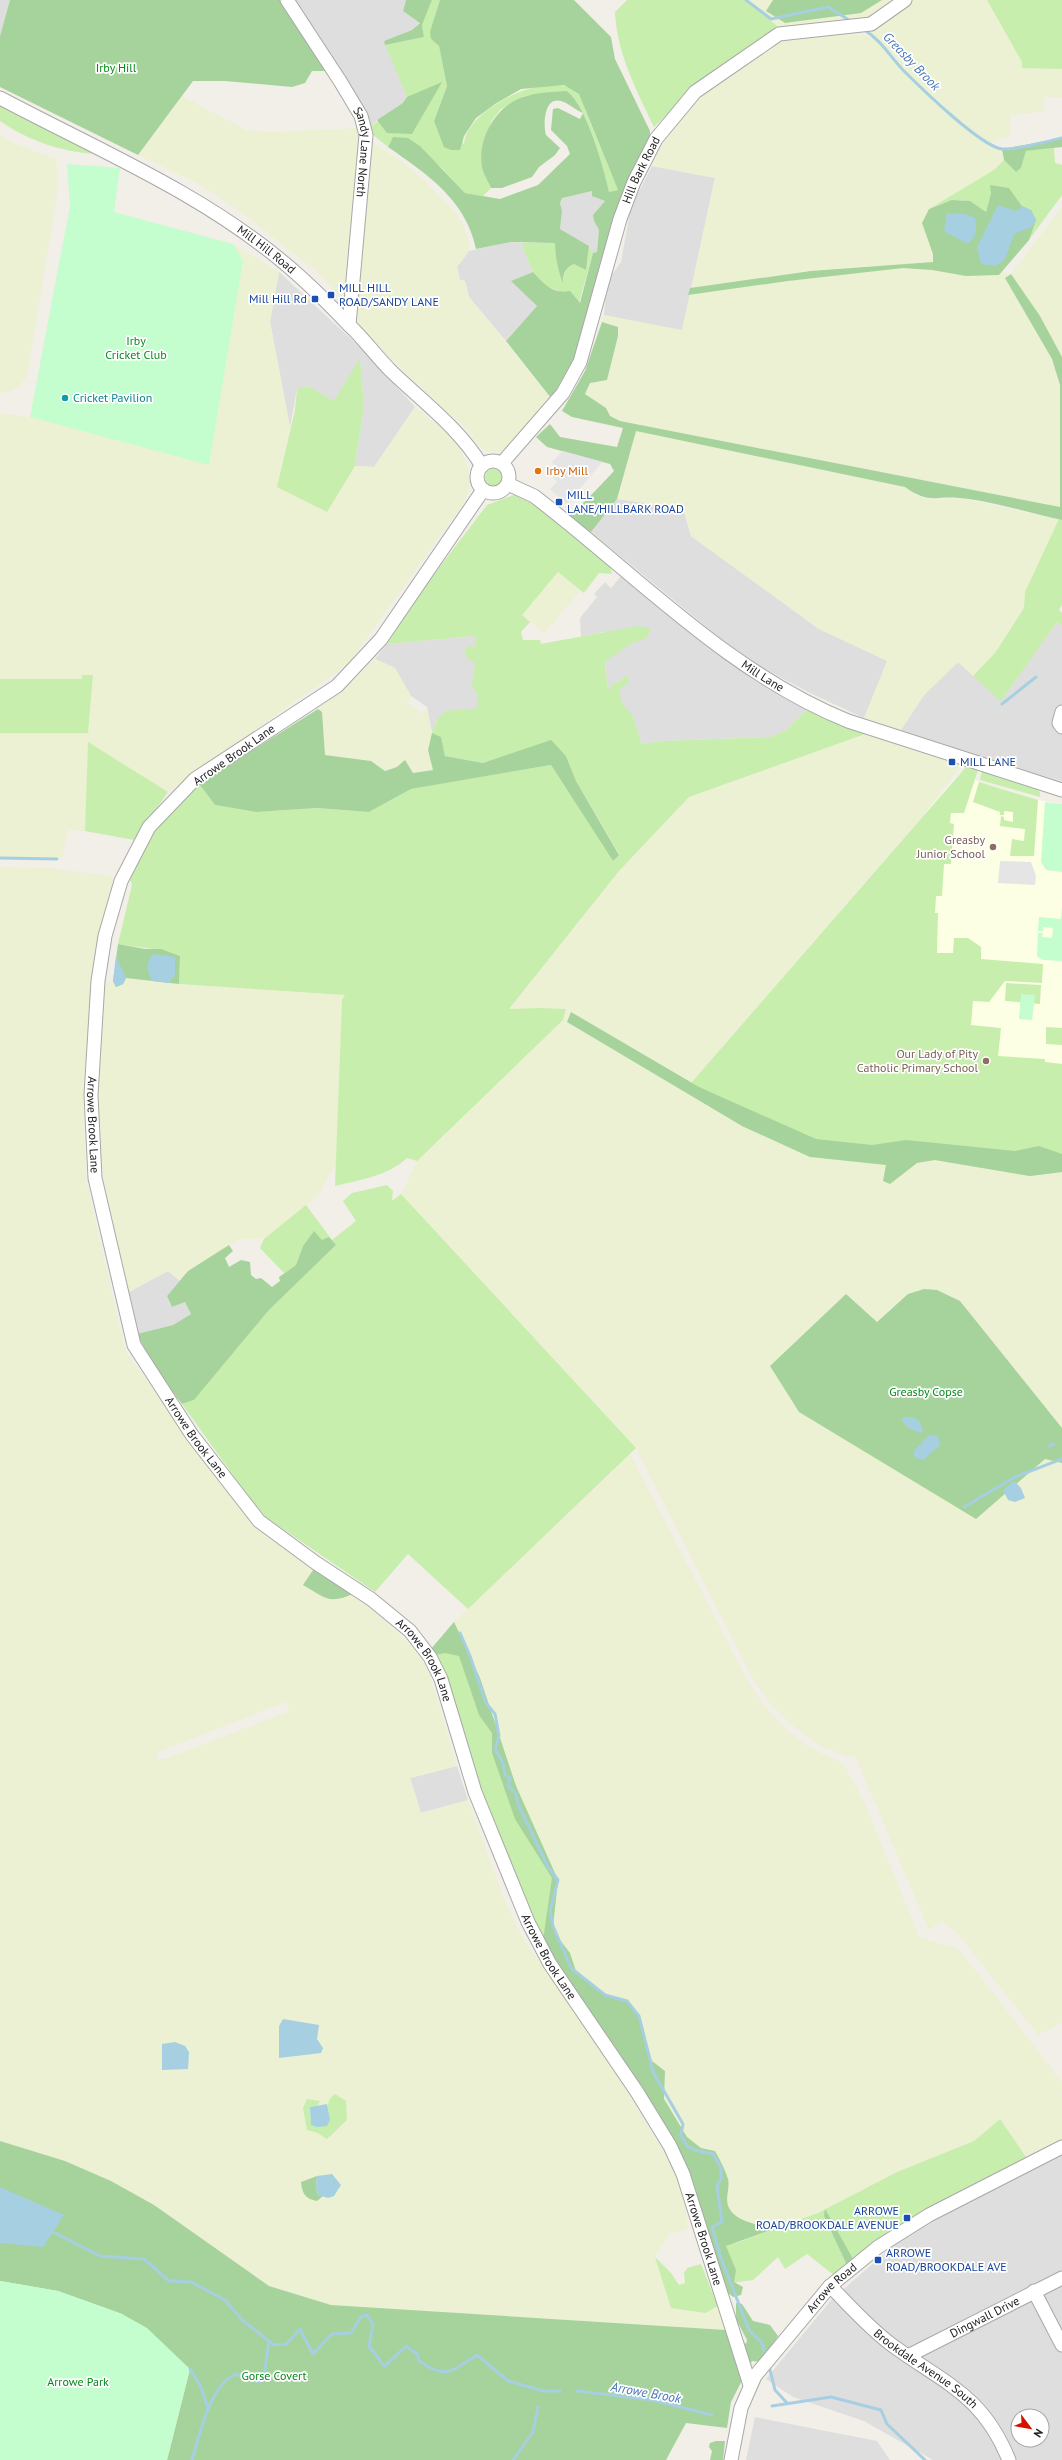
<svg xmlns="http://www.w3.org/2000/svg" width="1062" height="2460" font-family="'PT Sans',sans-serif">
<rect width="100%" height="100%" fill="#f2efe8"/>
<g fill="#dfdede" fill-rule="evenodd">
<path d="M0,0H10L0,36Z"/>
<path d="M293,0H406L403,11L420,22L412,30L384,41L407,97L403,103L377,120L367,130Z"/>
<path d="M652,166L715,178L682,331L604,315L606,290L610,278L621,262L631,207Z"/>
<path d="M592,191L593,196L605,201L597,211L594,221L599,230L597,253H593L589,246L560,229L562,211L560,203L562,197Z"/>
<path d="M511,242L521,243L533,272L512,281L537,306L506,341L469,297L465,281L460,280L457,267L469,251Z"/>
<path d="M279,272L364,351L415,407L374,467L355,466L364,407L360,359L334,402L308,386L297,389L290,427L270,322Z"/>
<path d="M617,499L683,508L691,536L819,629L888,661L864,718L810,693L744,658L591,532Z"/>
<path d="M621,576H626L700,638L757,682L795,700L808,709L786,730L771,737L664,741L642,744L632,714L609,707L603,632L581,637L580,618L597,597L594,594L605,582L611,588Z"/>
<path d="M1057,622L1062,626V781L993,762L901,730L924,695L958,662L1001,700Z"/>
<path d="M475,636L489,717L436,721L432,733L427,707L411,696L395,668L375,659L387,644Z"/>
<path d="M168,1271L180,1281L167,1296L172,1307L185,1302L191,1314L173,1325L137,1334L127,1293Z"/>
<path d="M457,1766L468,1800L421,1813L410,1778Z"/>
<path d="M1062,2147V2460H933L864,2421L793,2397L766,2379L832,2299L929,2215ZM1018,2416H1042V2440H1018Z"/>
<path d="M755,2417L877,2441L890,2460H746Z"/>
</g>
<path fill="#fdffe4" d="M961,772L979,782L1038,800L1062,804V1154L915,983L926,812Z"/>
<g fill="#ecf1d3" fill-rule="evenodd">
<path d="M746,0H891L867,19L811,24L782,30Z"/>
<path d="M911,0H987L1022,62V68L1062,69V97H1044V111L1010,116V136L990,143L1002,149L1004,160L995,170L929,209L922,223L934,254L1011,274L1062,207V368L1052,359L1060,385V507L620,421L610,416L585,394L590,383L607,380L618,336V327L602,322L604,315L682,330L715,178L652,166L662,145L697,100L777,41L832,32L875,37L868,32Z"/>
<path d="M182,96L246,130L270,132L360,128L345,302L316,271L240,211L197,183L138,155Z"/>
<path d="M0,135L11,142L56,159L58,188L27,376L19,387L6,393L0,392Z"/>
<path d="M368,142H372L397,158L425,181L454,210L464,226L470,245L469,251L457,267L460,280L465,281L469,297L551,398L509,447L499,452L485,451L476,443L468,431L359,329L355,306Z"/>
<path d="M233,244L279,272L270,322L290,427L277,487L327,512L355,466L374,467L415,407L444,430L460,448L468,466L470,488L463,504L348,664L168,792L88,742L85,831L68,830L62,858L0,857V733H88L93,676L83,675L82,679H0V413L40,419L98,434L243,261Z"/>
<path d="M636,431L906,487L917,496L934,500L960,498L1059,519L1025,592L1024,608L995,653L973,676L958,662L924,695L901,730L864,718L887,661L819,629L691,536L683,508L617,499Z"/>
<path d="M559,571L581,590L544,633L522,615Z"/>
<path d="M375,659L395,668L411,696L406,702L423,714L427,707L432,733L428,750L433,770L413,773L397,767L385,771L371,761L325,755L322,712L318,709L343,689Z"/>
<path d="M868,733L961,765L926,812L685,1090L742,1126L810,1157L905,1154L1030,1176L1062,1172V1428L960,1301L937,1290L892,1307L877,1322L976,1519L1045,1459L1062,1463V2023L1038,2035L958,1934L942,1921L929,1930L855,1756L849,1757L822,1747L792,1725L769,1702L750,1674L636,1448L401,1194L417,1161L563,1020L566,1009L539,1008L509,1010L619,871L689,797Z"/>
<path d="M0,867L51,868L111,876L113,881L95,949L83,1097L86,1179L125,1350L183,1431V1439L197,1448L253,1522L315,1567L304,1585L355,1593L412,1647L428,1669L457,1766L410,1778L421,1813L468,1800L504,1899L521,1935L611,2065L675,2171L685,2200L688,2229L670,2234L655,2257L671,2308L705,2312L718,2306L726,2330L331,2305L269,2286L154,2205L111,2181L65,2161L0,2141ZM286,1702L290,1711L165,1759H157L158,1752Z"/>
<path d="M126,978L346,995L342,1001L336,1167L330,1172L319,1195L264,1239H241L188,1271L180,1281L168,1271L127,1293L113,1237L98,1143L99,1047L105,981H113L116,987Z"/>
<path d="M630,1454L750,1685L767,1709L786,1729L808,1747L843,1763L865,1803L919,1937L959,1949L1062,2082V2147L1030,2163L1000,2119L974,2141L897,2172L818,2213L739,2242L688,2170L597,2025L553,1926L558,1880L516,1786L480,1678L454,1622Z"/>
</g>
<g fill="#c7eeac">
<path d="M432,0H440L431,32V39L439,46L447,86L434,121L464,144C467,107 555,66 579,94C583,99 585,110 588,117C598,141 608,166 618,190L609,192C604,168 586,105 567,91L526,96L501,109L492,120L486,136L483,171L491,188L483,196L465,193L441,167L393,137L388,147L367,130C379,118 398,111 407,97L385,45L424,37L422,25Z"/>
<path d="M627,0H746L782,30L694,88L654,127C636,89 617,54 615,12Z"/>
<path d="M987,0H1062V69L1022,68V62Z"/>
<path d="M0,103L95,151V154C62,152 27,140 0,121Z"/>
<path d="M1054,148L1055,163L1062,165V195L1029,240L1032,227L1031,210L1022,206L1009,188L991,193L986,212C962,195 956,198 929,209L994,170L1004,160L1016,172L1021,168L1026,151Z"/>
<path d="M521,243H555C555,256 558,271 563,282C564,273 565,268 574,264L586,269L589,246L593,253L579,303L563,293L546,286L533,272Z"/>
<path d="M360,358L364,407L355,466L327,512L277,487L295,410L297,389L308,386L334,401Z"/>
<circle cx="494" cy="477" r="9"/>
<path d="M514,495L535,505L574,535L610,565L612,574L599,573L584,593L558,572L522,615L530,622L521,632L523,640H540L541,644L638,626L651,628L647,638L632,643L605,661L608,692L611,684L619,682L626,675L630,681L619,691L622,704L632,714L642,744L664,741L771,737L786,730L808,709L868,733L689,797L619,871L509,1009L539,1008L566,1009L563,1020L417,1161L407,1158C388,1176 359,1180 335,1186L342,1000L345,995L179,984L180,956C159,948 140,948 118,944L132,885L129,877L152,831L199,784L215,805L255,812L317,808L369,812L411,789L551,765L613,861L619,854L576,781L566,756L551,741L483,763L445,756L441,737L432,733C442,701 452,714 477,708V694L472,686L475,663L467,658L464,650L470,646L476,647L475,636L387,644L425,586L487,505Z"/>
<path d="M1059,519L1062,520V605L1059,610L1062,613V626L1057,622L1001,701L973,676L995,653L1024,608L1025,592Z"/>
<path d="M82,675H93L88,733H0V679H82Z"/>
<path d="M88,742L168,792L134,840L85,831Z"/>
<path d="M966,767L978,770L964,813H951L950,823L954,824L951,864H944L942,896H936L935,913H938L937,953H953L954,938H968L981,947V959L1043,964L1042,983L1005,981L989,1002L973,1001L971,1025L1001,1028L998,1056L1045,1059V1062L1062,1064V1172L1030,1176L905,1155L810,1157L742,1126L685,1090Z"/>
<path d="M982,771L1037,789L1040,792V797L980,780Z"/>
<path d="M979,782L1038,800L1034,856H1010L1012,839L1024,841L1025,829L1000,826L1001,816L1004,817V820L1013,822V812L1004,811V815H1000V812L973,802Z"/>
<path d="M1006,983L1041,985L1040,1004L1005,1001Z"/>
<path d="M1046,1027L1062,1028V1045L1046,1044Z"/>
<path d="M387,1185L393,1191L392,1201L401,1194L636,1448L468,1609L408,1554L375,1592L267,1518L253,1503L182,1404L194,1400L269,1310L336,1245L322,1240L314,1232L303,1246L296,1265L284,1273L260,1248L264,1239L306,1205L332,1240L356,1221L343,1201L352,1193Z"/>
<path d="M454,1622L480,1678L516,1786L558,1880L553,1926L560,1940L550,1953C518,1894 493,1830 472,1766C459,1726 454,1683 431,1649Z"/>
<path d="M335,2094L346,2101L347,2120L327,2139L318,2133L307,2130L303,2108L307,2099L320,2101L317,2106L310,2107L311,2124L330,2120C328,2109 325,2101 335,2094Z"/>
<path d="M1000,2119L1026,2157L892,2229L835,2276L807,2254L785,2269L778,2257L753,2280L724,2284L713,2249L739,2242L818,2213L897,2172L974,2141Z"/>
<path d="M655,2257L671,2273L679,2285L685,2283L684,2273L687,2268L701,2264L718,2306L705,2313L671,2308Z"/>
</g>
<g fill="#a6d39b">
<path d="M10,0H283L314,47L325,71H312L305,83L292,87L225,81H193L138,155L0,87V36Z"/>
<path d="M406,0H432L422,25L424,37L385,45L384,41L412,30L420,23L403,11Z"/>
<path d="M440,0H574L611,37L615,59L650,131V138L579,353L551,398L506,341L537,306L511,281L533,272C543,283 553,295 570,291L580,303L593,253L597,252L599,230L594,221L593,215L605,201L592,196V191L562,198L560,203L562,211L560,229L589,246L586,270L574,264C565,268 563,273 563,283C558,271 555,257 555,243L511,242L476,249C466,200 427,174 388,147L393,137L408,138L420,146L465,193L500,199L538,185L570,154L567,146L551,130L553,109L558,108L580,119L583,113C576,110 568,103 561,101C544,96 543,125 546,135L560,148L555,155L539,167L532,177L502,188H491C489,183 485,177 483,171C475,141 496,103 527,96C539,92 553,92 567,91C586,105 604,168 609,192L618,190L579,94L564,85L521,89L495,104L476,118L464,136L460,150H451L444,147L434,121L447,86L439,46L431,39L430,32Z"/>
<path d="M773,0H882L861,13L785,23L766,11Z"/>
<path d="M442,82L412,134L387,133L377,120L403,103L407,97Z"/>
<path d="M1062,138V147L1026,151L1021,168L1016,172L1004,160L1002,149Z"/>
<path d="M990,185L1009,188L1022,206L1031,210L1036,220L1029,240L999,275L966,276L932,270L903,268L788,281L688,295L690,288L811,271L933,262V254L922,223L929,209L952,200L970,201L986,212L991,193Z"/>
<path d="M1011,274L1040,316L1062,357V520C1030,513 992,501 960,498C935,495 930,505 905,487L636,431L617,499L591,532L569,516C585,502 600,486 614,471L610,464L547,447L536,437L550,424L560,437L617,447L623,428L572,417L562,411L585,371L602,322L618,327V336L607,380L590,383L585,394L606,408L610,416L620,421L1060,507V385L1052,359L1005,278Z"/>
<path d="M318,709L322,712L325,755L371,761L385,771L397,767L405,760L413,773L433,770L428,750L432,733L441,737L445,756L483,763L551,740L566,756L576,781L619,855L613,861L551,765L411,789L369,812L317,808L256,812L215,805L199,784Z"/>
<path d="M118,944L145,949H161L180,956L179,984L126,978L123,984L116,987L113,981Z"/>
<path d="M571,1012L699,1087L816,1139L872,1145L906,1140L1015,1151L1039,1146L1062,1154V1172L1030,1176L935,1160L917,1163L890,1184L883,1181L886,1165L810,1157L742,1126L567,1022Z"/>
<path d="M314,1231L322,1240L329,1237L336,1245L269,1310L194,1400L182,1404L157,1371L137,1334L173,1325L191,1314L185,1302L172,1307L167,1296L188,1271L229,1245L233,1251L225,1258L229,1267L241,1260L250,1262L251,1275L256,1279L261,1278L272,1287L280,1281L279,1277L296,1265L303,1246Z"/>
<path d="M924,1289L937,1290L960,1301L1062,1428V1463L1045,1459L976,1519L799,1412L770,1366L846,1294L877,1322L908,1294Z"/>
<path d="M315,1567L355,1593C329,1605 326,1598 303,1585Z"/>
<path d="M454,1622L480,1678L516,1786L558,1880L553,1926L560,1940L570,1953L576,1971L605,1995L627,2001L639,2016L652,2061L665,2071L664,2099L687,2137L701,2148L715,2151C720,2160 725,2169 728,2179C731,2192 720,2203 736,2216C746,2223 763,2226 774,2229L726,2246L736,2270L734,2282L743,2287L741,2295L733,2297L727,2292L688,2170L543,1940L552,1878L515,1819L492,1753V1733L479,1715L459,1656L445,1653L435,1655L431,1649Z"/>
<path d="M0,2141L65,2161L111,2181L154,2205L269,2286L331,2305L726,2330L734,2333L746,2344L747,2340L736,2319V2303L742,2304L753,2321L770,2325L778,2336L761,2362L752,2361L731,2402L727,2428L686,2423L666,2460H167L190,2369L122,2314L58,2291L0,2281Z"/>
<path d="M317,2176L316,2187L318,2195L323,2196L317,2201C305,2199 302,2193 301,2182Z"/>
<path d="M825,2209L853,2259L847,2265L824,2216Z"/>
<path d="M716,2441H725L723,2460H710L712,2451L709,2447L710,2443Z"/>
</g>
<g fill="#c4fdce">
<path d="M67,164L120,168L114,212L233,244L243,261L209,465L30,417L70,206Z"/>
<path d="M1045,802L1062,804V872L1046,870L1041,862Z"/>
<path d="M1062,906V961L1043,960L1037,956L1038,933H1043L1042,937L1052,938L1053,928L1043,927V931H1038L1039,917L1061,919Z"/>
<path d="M1021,994L1035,995L1032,1020L1019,1019Z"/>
<path d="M0,2281L58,2291L122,2314L147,2328L190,2369L167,2460H0Z"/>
</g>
<g fill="#e5e5e5">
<path d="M563,451L602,462L567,504L550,489L557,482L548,471L555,466L552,462Z"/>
<path d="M1000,861L1031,862L1036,876L1035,885L998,883Z"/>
</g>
<g fill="#a6cfe1">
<path d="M998,205L1016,211L1022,206L1031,210L1036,220L1032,227L1014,234L1005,259L996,266L981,264L977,247Z"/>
<path d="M947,213L965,214L975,218C977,230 977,236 968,244L944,231Z"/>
<path d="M153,954L175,957V975L169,983L152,981C147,970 145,963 153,954Z"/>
<path d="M116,956L126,978L123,984L116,987L113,981Z"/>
<path d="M902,1417H914L920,1422L923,1431L920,1433C912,1430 902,1426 902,1417Z"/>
<path d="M929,1435L938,1436L940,1445L923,1460L914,1457V1451Z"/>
<path d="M1014,1481L1021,1488L1025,1498L1015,1502L1008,1500L1003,1490Z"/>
<path d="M283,2019L319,2025L317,2039L323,2048L321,2053L279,2058V2026Z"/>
<path d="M175,2042L185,2046L189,2052L188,2069L162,2070V2044Z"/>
<path d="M327,2104L330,2120L327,2126L317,2127L311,2125L310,2107Z"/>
<path d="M332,2174L341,2185L334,2196L328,2198L318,2195L316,2187L317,2176Z"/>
<path d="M0,2187L64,2215L43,2247L0,2243Z"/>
</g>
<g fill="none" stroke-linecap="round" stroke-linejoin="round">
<g stroke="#a6cfe1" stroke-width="3">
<path d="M746,0L771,19L828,7L852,22"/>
<path d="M863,29C881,40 889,55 903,70C920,87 980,146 1002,149C1012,150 1050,141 1062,138"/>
<path d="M1002,704L1036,677"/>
<path d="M0,858L57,859"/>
<path d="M1049,1446L1054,1444"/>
<path d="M964,1507L1015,1477L1062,1459"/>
<path d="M460,1633L470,1656L486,1703L495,1714L499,1736L495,1749L503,1763L505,1775L510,1778L508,1786L516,1794L518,1804L548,1867L558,1880L550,1911L553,1926L571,1968L605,1995L627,2001L639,2016L653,2072L683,2124L681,2135L687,2146L695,2150L713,2154L721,2168V2179L717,2186L722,2222L712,2227L721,2258L749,2330L762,2343L766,2357"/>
<path d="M53,2232L100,2256L144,2259L169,2281L191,2282L225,2300L242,2320L274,2345L286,2344L300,2329L313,2354L332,2334L351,2333L361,2317L367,2315L373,2324L369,2347C377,2353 378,2361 385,2366L406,2346L417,2354L419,2361C447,2380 451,2371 477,2355L508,2381L544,2391H560"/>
<path d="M769,2366L775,2390L787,2403"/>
<path d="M190,2369L200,2385L208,2408"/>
<path d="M577,2391L653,2400L712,2415"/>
<path d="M772,2406L831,2397L881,2410L887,2424L925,2460"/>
<path d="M192,2460C200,2434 209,2386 236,2374L259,2382L264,2377L269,2341"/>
<path d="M513,2460L533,2432L538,2407"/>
</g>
<defs>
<g id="minor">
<path id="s1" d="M287,0L340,81L361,116L366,135L349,325"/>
<path id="s2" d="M0,98C98,150 204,194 289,267C310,285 330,305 349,325C364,339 376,356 391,371C422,401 459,428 482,466"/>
<circle cx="493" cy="477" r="16"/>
<path id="s3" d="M502,463L563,393L580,362L620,219L634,182L656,139L695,92L779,34L871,24L905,0"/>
<path id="s4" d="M508,484L534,496C636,574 727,672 848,721L1062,790"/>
<path id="s5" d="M483,490L381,639L337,686L195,779L149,827L121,881L105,936L98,981L91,1095L95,1178L134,1345L192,1435L259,1521L316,1563L371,1599L410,1631L430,1657L441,1679L475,1792L528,1922L550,1964L637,2092L670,2146L683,2174L750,2385"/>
<path d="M1062,712L1059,723L1062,727"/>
<path id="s6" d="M830,2286C850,2306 869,2328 892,2345C945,2384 982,2394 1009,2460"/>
<path d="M1034,2291L1062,2345"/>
<path id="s7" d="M908,2356L1062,2278"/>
<path id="s8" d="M731,2460L741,2408L755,2376L830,2286L878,2247L929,2215L1062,2147"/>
</g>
</defs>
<use href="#minor" stroke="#a8a8a8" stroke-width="15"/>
<use href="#minor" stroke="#fff" stroke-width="13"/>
</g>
<g fill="#1a4fb4" stroke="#fff" stroke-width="1.5">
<rect x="327" y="291" width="8" height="8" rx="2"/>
<rect x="311" y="295" width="8" height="8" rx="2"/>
<rect x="555" y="498" width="8" height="8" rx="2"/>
<rect x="948" y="758" width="8" height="8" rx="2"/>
<rect x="903" y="2214" width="8" height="8" rx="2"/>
<rect x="874" y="2256" width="8" height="8" rx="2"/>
</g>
<circle fill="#0f9aa8" stroke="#fff" stroke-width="1.5" cx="65" cy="398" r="4"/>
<circle fill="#e8710a" stroke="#fff" stroke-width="1.5" cx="538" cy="471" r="4"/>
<g fill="#8d6e63" stroke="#fff" stroke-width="1.5">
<circle cx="993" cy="847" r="4"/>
<circle cx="986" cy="1061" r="4"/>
</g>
<g text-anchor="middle" stroke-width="3.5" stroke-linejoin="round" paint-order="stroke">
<g font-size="12" fill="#06891c" stroke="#fff">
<text x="116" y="72">Irby Hill</text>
<text x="136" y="345">Irby<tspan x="136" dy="14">Cricket Club</tspan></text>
<text x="926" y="1396">Greasby Copse</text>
<text x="274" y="2380">Gorse Covert</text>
<text x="78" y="2386">Arrowe Park</text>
</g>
<g font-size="12" fill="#212121" stroke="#fff">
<text dy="4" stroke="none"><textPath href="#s1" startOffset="174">Sandy Lane North</textPath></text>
<text dy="4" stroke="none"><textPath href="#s3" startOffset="330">Hill Bark Road</textPath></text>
<text dy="4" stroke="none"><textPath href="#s2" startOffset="307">Mill Hill Road</textPath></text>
<text dy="4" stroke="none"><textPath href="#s4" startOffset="320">Mill Lane</textPath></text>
<text transform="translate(234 755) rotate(-35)" y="4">Arrowe Brook Lane</text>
<text dy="4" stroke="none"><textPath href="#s5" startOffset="789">Arrowe Brook Lane</textPath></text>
<text dy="4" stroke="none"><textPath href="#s5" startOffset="1125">Arrowe Brook Lane</textPath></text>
<text dy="4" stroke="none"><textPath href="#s5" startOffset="1449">Arrowe Brook Lane</textPath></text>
<text dy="4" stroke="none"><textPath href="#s5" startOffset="1773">Arrowe Brook Lane</textPath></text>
<text dy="4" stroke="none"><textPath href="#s5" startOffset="2097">Arrowe Brook Lane</textPath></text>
<text dy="4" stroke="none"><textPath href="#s8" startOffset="205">Arrowe Road</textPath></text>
<text dy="4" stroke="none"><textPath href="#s7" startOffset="86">Dingwall Drive</textPath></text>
<text dy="4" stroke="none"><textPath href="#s6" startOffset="127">Brookdale Avenue South</textPath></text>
</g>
<g font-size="12" fill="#164399" stroke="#fff" text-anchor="start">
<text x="339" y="292">MILL HILL<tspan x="339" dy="14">ROAD/SANDY LANE</tspan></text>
<text x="307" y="303" text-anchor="end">Mill Hill Rd</text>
<text x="567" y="499">MILL<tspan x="567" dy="14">LANE/HILLBARK ROAD</tspan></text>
<text x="960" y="766">MILL LANE</text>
<text x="899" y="2215" text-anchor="end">ARROWE<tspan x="899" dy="14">ROAD/BROOKDALE AVENUE</tspan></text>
<text x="886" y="2257">ARROWE<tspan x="886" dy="14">ROAD/BROOKDALE AVE</tspan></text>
</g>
<g font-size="12" fill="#0d838f" stroke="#fff" text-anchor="start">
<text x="73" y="402">Cricket Pavilion</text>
</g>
<g font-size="12" fill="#c56008" stroke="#fff" text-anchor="start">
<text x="546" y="475">Irby Mill</text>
</g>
<g font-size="12" fill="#785e54" stroke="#fff" text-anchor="end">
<text x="985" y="844">Greasby<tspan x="985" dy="14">Junior School</tspan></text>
<text x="978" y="1058">Our Lady of Pity<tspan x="978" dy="14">Catholic Primary School</tspan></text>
</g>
<g font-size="13" font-style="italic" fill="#4776b8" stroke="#fff">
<text transform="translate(912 61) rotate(46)" y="5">Greasby Brook</text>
<text transform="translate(646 2392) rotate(10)" y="5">Arrowe Brook</text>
</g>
</g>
<g transform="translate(1030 2428) rotate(122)"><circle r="19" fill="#ffffff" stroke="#a6a6a6"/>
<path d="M0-3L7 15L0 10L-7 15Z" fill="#d31200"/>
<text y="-6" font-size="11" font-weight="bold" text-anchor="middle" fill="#212121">N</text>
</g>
</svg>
